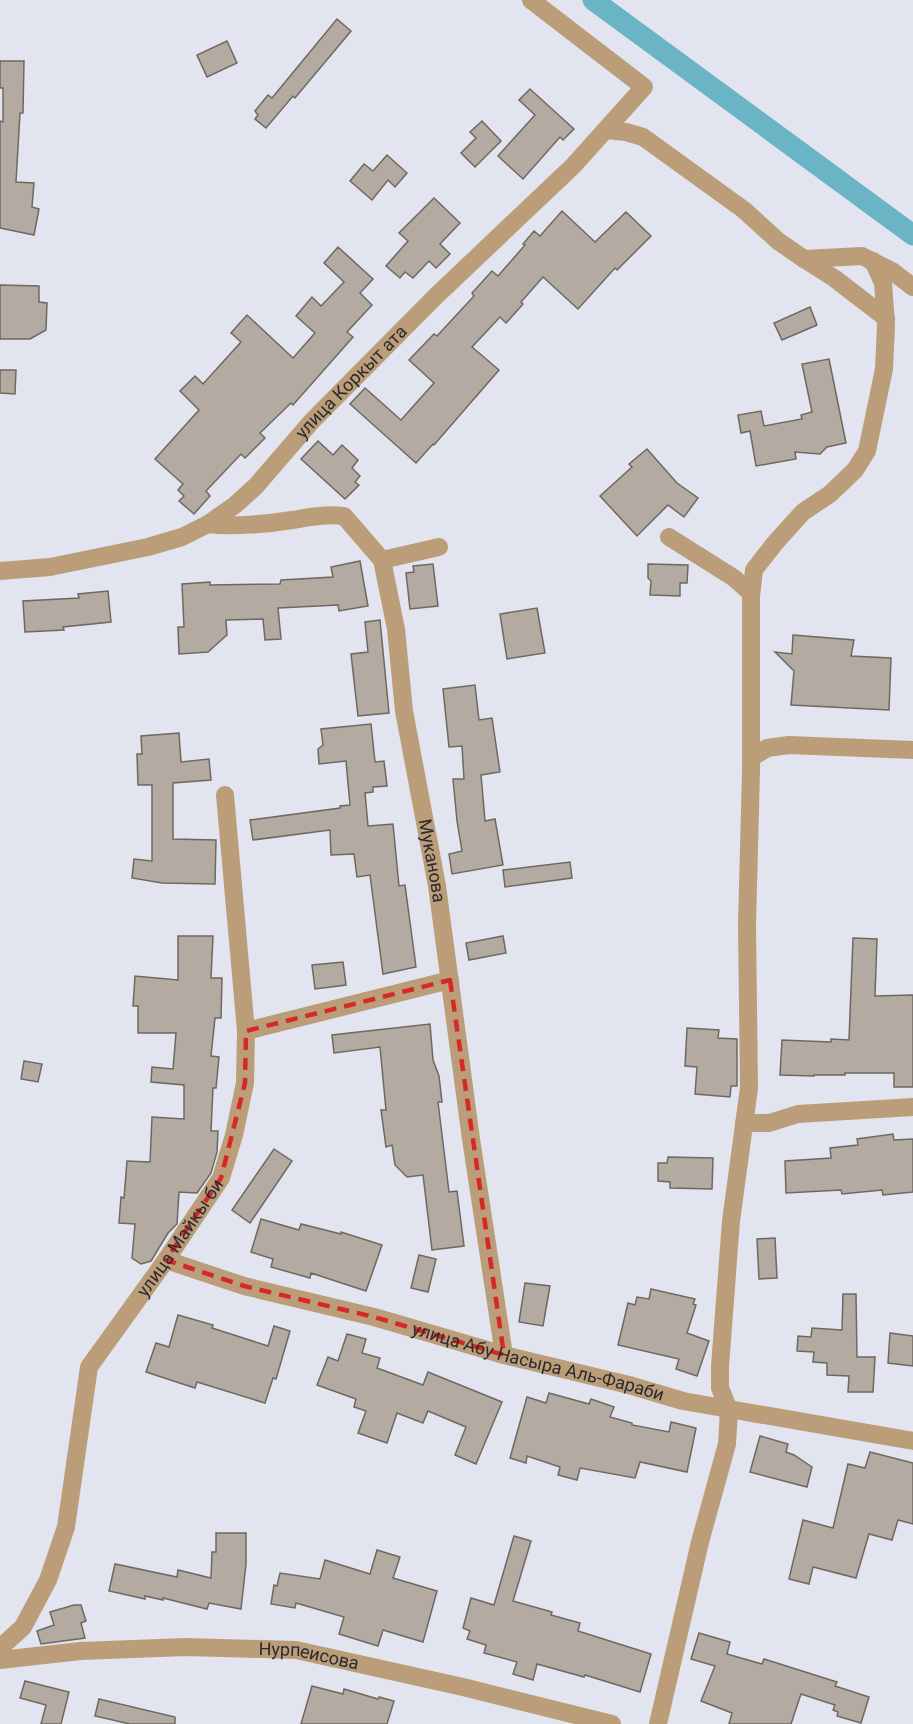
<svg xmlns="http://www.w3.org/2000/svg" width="913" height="1724" font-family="Roboto,sans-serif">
<rect width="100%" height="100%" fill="#e2e5ef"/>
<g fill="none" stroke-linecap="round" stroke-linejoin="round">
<path stroke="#6bb4c5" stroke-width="21" d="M593,0L913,235"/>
</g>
<g fill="#b3aaa2" stroke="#6f6861" stroke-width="1.5">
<path d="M337,19L351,31L295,98L293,96L266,128L255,119L258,115L255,111L268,95L272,98Z"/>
<path d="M227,41L237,63L207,77L197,55Z"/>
<path d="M0,61H24L23,113H20L16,182L34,183L32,207L39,209L34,235L0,228V121L3,122V88H0Z"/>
<path d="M530,89L574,129L563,140L560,137L523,179L498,156L535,115L519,100Z"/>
<path d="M482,121L501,141L475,167L461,153L476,138L470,132Z"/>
<path d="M387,155L407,173L395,187L388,180L372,200L350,181L364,164L373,171Z"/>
<path d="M434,198L460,223L440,244L450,254L436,268L429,261L413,278L405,272L400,278L386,266L408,241L399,233Z"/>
<path d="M562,211L595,242L626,212L651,236L617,270L615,268L578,309L543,277L521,302L523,304L506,323L500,317L472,347L499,370L434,445L433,444L416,463L350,404L365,388L401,420L434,383L409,360L434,334L437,336L474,296L472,293L492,271L498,276L525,245L523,244L534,231L540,236Z"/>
<path d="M338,247L373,279L360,293L372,305L347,332L353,337L293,405L291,403L260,433L265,438L245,458L241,454L206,491L210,496L194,514L179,501L184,496L178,490L183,484L155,459L199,410L180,391L195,376L203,384L241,342L231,333L247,315L293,358L315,333L296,316L312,297L321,306L344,282L324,263Z"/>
<path d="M0,285L39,286V302L47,303L46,330L30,339H0Z"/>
<path d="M810,307L817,325L782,340L774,323Z"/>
<path d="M829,359L846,443L827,447L820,454L795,452L796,459L756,466L750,431L741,433L738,415L761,411L764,426L802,419L801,415L812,412L802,364Z"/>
<path d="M0,370H16L15,394L0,393Z"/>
<path d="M318,441L333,455L342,445L358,460L352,468L360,476L355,482L359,485L345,499L301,459Z"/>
<path d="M647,449L677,483L698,498L684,517L668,505L637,536L600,496L632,467L629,464Z"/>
<path d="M360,561L368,606L339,611L338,605L278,608L281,639L265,640L263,619L226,620L227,635L208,652L179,654L178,627H184L182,584L210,582V585L280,584L281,580L333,577L331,567Z"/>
<path d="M433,564L438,606L410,609L406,573L414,572L413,566Z"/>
<path d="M648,564L688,565L687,583H680V596L650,595L651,581L648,578Z"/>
<path d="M108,591L111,622L63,627L64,630L25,632L23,601L79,598L78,594Z"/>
<path d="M537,608L545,653L507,659L500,614Z"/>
<path d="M380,620L389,713L358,716L351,654L368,652L365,622Z"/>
<path d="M793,635L854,640L851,656L891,658L889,710L791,705L794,671L775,652L792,654Z"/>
<path d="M475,685L479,720L492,718L500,772L481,775L485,821L495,819L503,865L452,874L449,854L462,851L457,821L453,779H464L462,746L449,747L443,689Z"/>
<path d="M371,724L375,762L384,761L387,786L373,787V792L365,793L368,826L393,824L399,886L405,885L416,967L383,974L370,875L357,877L354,854L331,855L330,830L253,840L250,820L340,808V806L350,805L346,761L319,764L318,749L323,745L321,729Z"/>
<path d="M179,733L181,762L209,759L211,780L173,783V839L216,840L215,884L162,883L132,878L134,859L152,861V785H138L137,754H142L141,736Z"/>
<path d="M570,862L572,878L505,887L503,870Z"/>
<path d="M178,936H213L211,978H222L221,1018H215L211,1056L219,1057L216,1088H213L211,1131H218L217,1152L211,1173L197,1193L179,1192L177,1224L168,1233L151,1261L141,1264L132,1258L135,1224L119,1223L121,1197L124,1198L127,1161L150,1162L152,1117L184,1119V1085L151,1082L152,1067L173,1069L176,1033H138V1006H133L135,976L178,980Z"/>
<path d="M503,936L506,953L469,960L466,943Z"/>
<path d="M853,938L877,939L875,996L913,995V1087H894V1073H845V1075H814V1076L780,1075L782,1040L831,1042V1039L849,1040Z"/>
<path d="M343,962L346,985L315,989L312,965Z"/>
<path d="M430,1024L433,1060L439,1076L442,1102H438L449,1192L457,1191L464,1246L432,1250L423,1175L407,1177L395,1165L392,1145L386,1147L381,1110H386L380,1047L334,1053L332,1035Z"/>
<path d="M687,1028L719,1030L718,1038L737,1039V1086H731L730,1097L695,1094L697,1067L685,1066Z"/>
<path d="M24,1061L42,1064L38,1082L21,1079Z"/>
<path d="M893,1134L894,1140L913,1139V1192L883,1195L882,1190L842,1194L841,1190L786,1193L785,1161L831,1158L830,1148L858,1145L857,1139Z"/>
<path d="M274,1149L292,1161L250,1223L232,1210Z"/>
<path d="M668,1157L713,1158L712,1189L670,1188V1182L658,1181V1163H667Z"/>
<path d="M261,1219L299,1230L301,1224L341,1234V1232L382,1245L366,1291L311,1273L310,1278L271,1267L273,1259L251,1252Z"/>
<path d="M775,1238L777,1278L759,1279L757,1239Z"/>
<path d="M419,1255L436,1259L428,1292L411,1288Z"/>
<path d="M525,1283L550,1286L543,1326L519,1322Z"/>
<path d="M651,1289L695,1299L693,1304L696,1305L687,1333L709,1341L697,1376L676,1369L679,1359L618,1345L628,1303L635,1305L637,1297L649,1299Z"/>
<path d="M843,1294H856L857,1357H875L873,1392H848L849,1376L827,1375V1363L813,1362L814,1352L797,1351L798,1336L811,1337L812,1328L842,1330Z"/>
<path d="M178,1315L213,1325L212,1328L268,1346L274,1326L290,1331L276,1379L273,1378L265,1403L197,1382L195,1388L146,1372L156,1343L169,1347Z"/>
<path d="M890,1333L913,1336V1366L888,1363Z"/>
<path d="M347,1334L366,1339L362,1353L380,1358L377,1368L423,1385L428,1372L502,1402L476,1464L455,1455L466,1427L428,1411L423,1423L397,1413L387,1443L358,1433L366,1411L354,1407L356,1399L317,1385L328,1357L338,1361Z"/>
<path d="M549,1393L589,1404L591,1399L614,1407L610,1417L632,1423V1425L669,1432L671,1422L696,1428L687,1472L640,1462L635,1478L580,1468L577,1480L558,1475L560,1467L527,1456L526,1463L510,1458L527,1397L546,1403Z"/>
<path d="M760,1436L788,1444L786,1452L794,1455L812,1467L807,1487L750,1472Z"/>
<path d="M870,1452L913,1463V1524L898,1520L892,1540L869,1534L856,1578L813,1567L809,1584L789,1579L803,1520L833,1528L848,1464L865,1468Z"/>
<path d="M216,1533H246V1564L241,1609L209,1603L207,1609L163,1598V1600L145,1596V1599L109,1591L115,1564L177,1577L178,1570L211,1578L212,1552H216Z"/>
<path d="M514,1536L531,1541L513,1601L552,1612L551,1615L580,1623L578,1631L651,1654L640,1692L585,1675L584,1677L537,1664L533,1680L513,1674L517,1662L484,1653L486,1645L467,1639L470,1631L463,1628L471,1598L494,1605Z"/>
<path d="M377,1550L400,1557L393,1578L437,1591L423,1642L383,1630L378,1646L339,1634L344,1617L296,1603L295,1608L271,1604L274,1585L277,1586L280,1573L320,1579L325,1560L370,1574Z"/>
<path d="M74,1605H81L86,1621L81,1623L85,1638L41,1644L37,1631L54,1625L50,1612Z"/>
<path d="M699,1633L730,1642L727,1654L762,1664L764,1659L802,1671L837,1682L835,1686L869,1697L861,1723L837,1716L838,1712L833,1710L835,1705L801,1694L791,1724H729L732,1713L701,1701L715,1666L691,1659Z"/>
<path d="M25,1681L69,1692L61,1724H41L46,1705L20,1698Z"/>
<path d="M312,1686L343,1694L344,1689L378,1699L379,1697L394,1701L387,1724H301Z"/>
<path d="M99,1699L175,1717V1724H130L95,1716Z"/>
</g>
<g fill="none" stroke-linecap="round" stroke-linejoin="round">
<g stroke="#bb9e79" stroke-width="18">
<path d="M606,130L626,132L643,137L744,210L778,241L804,259L862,256L892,271L913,287"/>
<path d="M804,259L834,278L886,318"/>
<path id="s1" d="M208,524C232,527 268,524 292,520C311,517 324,514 344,516L382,560L396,629L404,711L437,886L471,1139L504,1355"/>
<path d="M669,537L734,578L751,593"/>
<path d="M382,560L439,547"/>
<path id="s2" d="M0,571L50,567L148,547L182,537L208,524L235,505L256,486L312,421L436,296L573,166L644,87L531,0"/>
<path d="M751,758L767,748L789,745L913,750"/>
<path d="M246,1031L450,980"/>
<path d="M744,1123H769L798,1114L913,1107"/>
<path id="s3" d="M166,1260L244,1286L374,1317L504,1355L629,1385L683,1401L913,1441"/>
<path id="s4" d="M0,1648L23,1627L48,1580L66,1527L89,1367L166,1260L221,1178L234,1135L245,1083L246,1031L225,795"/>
<path id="s5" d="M0,1660L80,1651L186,1647L296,1650L463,1687L612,1724"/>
<path d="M658,1724L700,1542L727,1444L729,1410L720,1388V1366L731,1221L749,1088L747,924L751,772V596L754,570L775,543L803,512L830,494L855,470L867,451L884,369L886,325L883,283L873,261"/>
</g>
</g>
<path fill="none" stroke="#d62828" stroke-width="4.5" stroke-dasharray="12 8" stroke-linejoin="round" d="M450,980L504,1355L374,1317L244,1286L166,1260L221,1178L245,1083L246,1031Z"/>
<g text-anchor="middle" stroke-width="4.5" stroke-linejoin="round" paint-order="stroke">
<g font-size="18" fill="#2b2b2f" stroke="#e2e5ef">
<text dy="6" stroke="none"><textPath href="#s2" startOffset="417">улица Коркыт ата</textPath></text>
<text dy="6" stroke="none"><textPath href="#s1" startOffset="500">Муканова</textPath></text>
<text dy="6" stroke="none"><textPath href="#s4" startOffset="460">улица Майкы би</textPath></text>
<text dy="6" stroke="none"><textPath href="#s3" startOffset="386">улица Абу Насыра Аль-Фараби</textPath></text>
<text dy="6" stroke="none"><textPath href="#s5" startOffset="310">Нурпеисова</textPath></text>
</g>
</g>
</svg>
